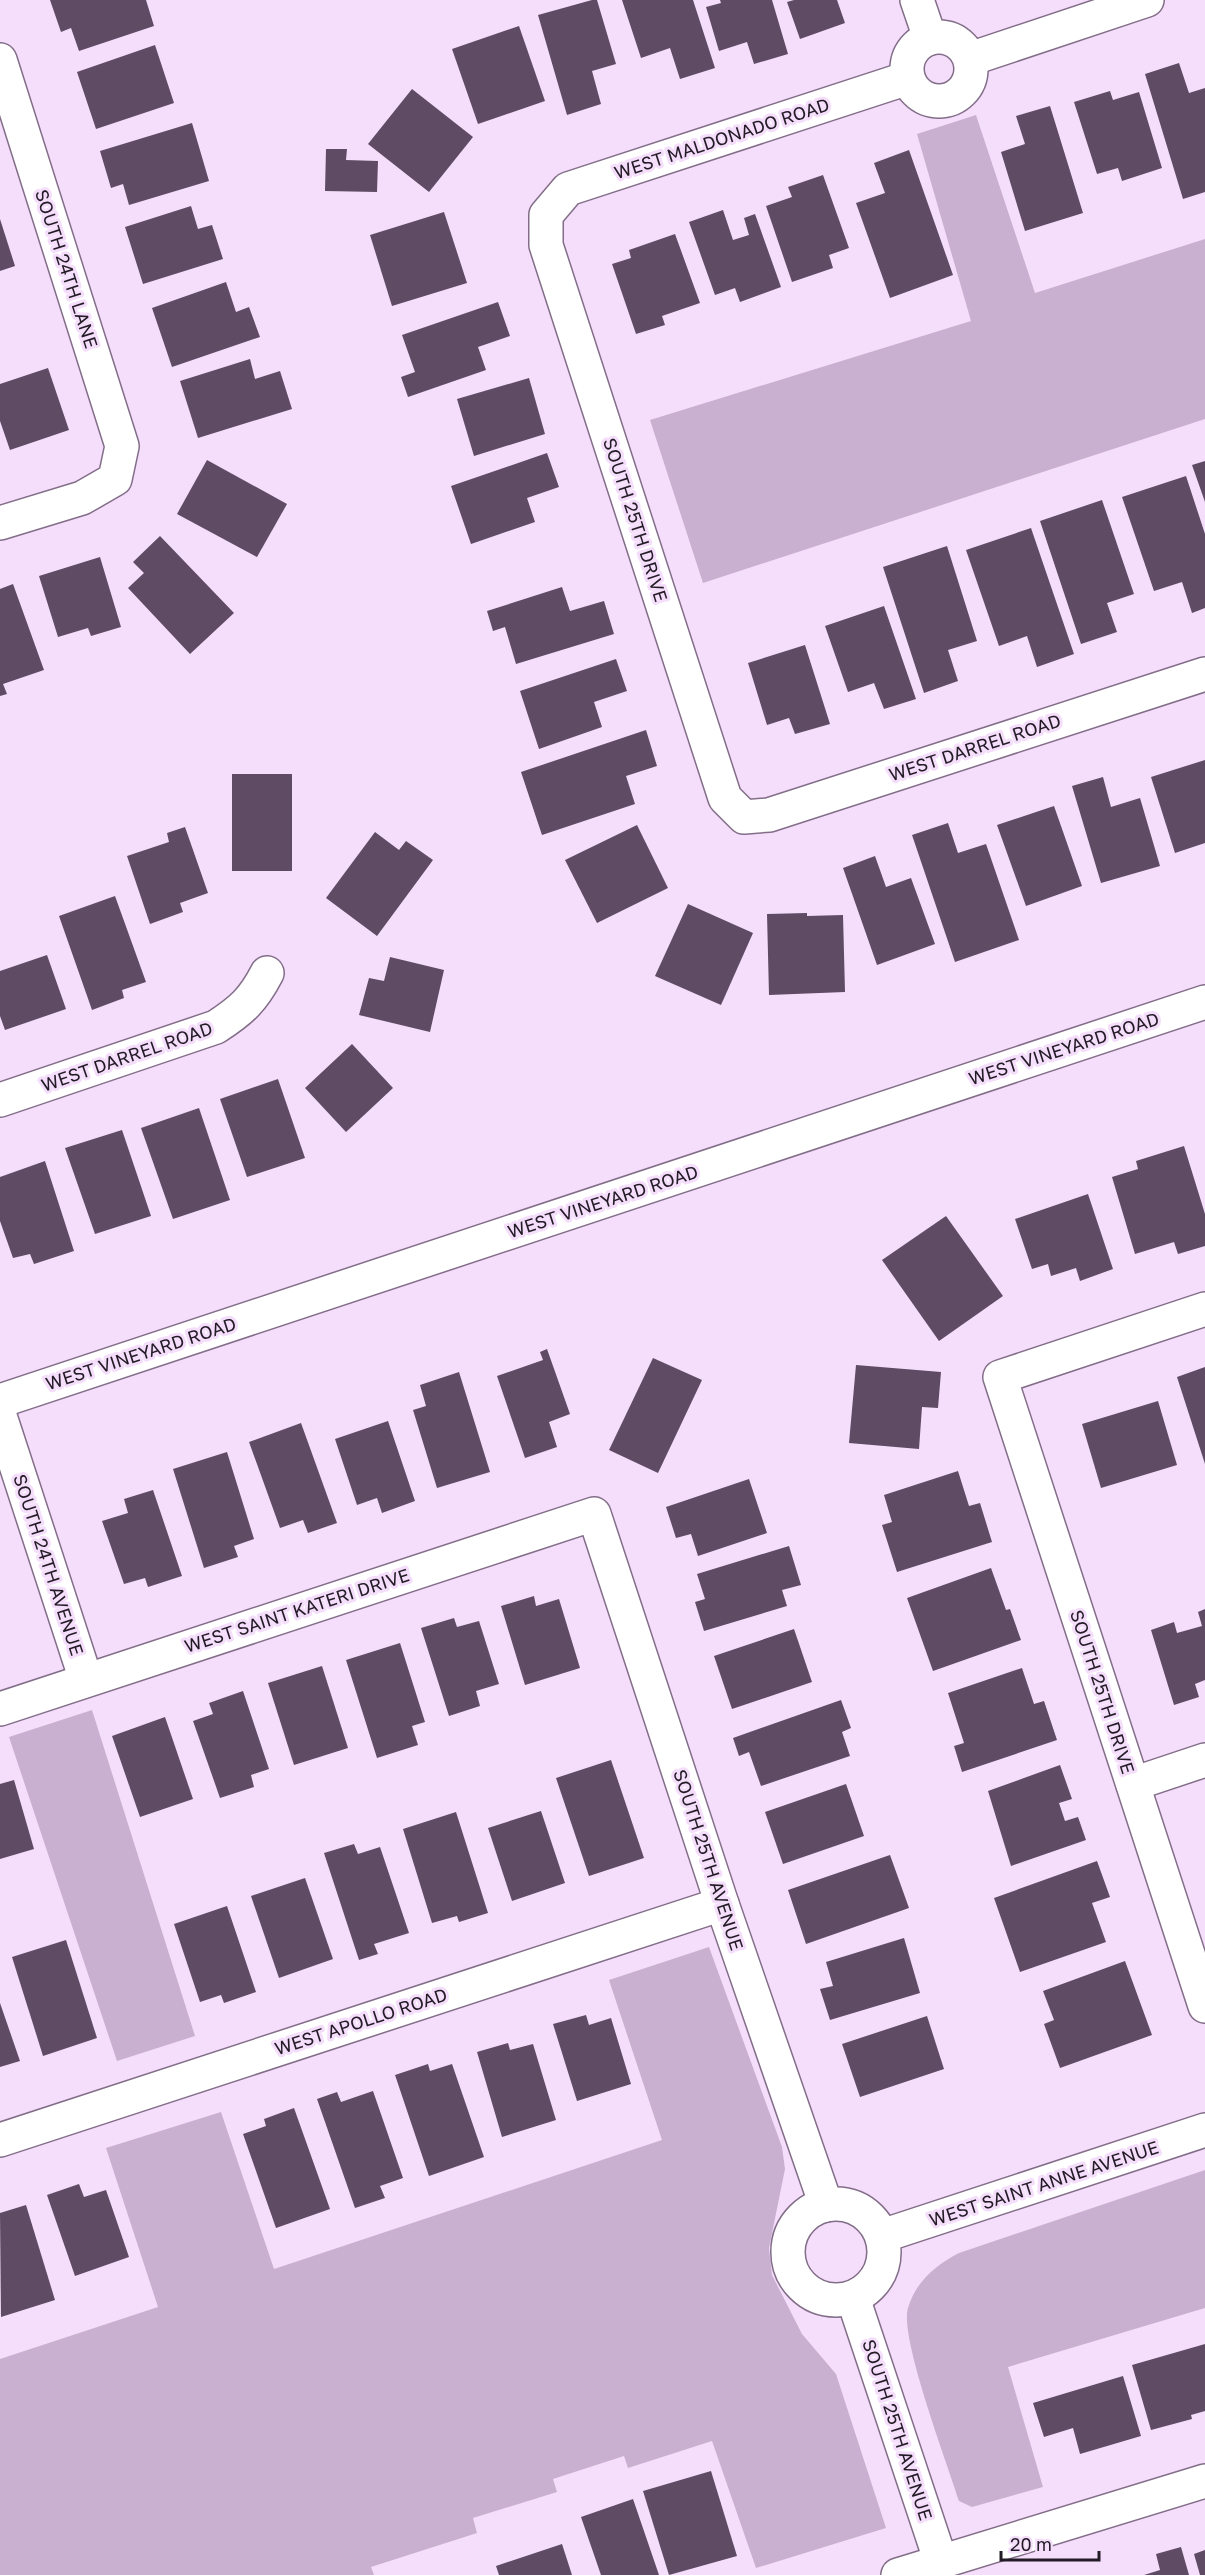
<svg xmlns="http://www.w3.org/2000/svg" width="1205" height="2575" font-family="'Golos Text',sans-serif">
<rect width="100%" height="100%" fill="#f5defb"/>
<g fill="#c9b0d1">
<path d="M976,115L1035,293L1205,239V419L703,583L650,420L971,321L917,134Z"/>
<path d="M92,1710L195,2036L117,2061L9,1737Z"/>
<path d="M709,1947L782,2147L785,2169L769,2248L772,2275L802,2334L836,2374L886,2528L756,2568L712,2441L628,2468L624,2456L553,2479L557,2492L473,2518L477,2533L371,2567L374,2575H0V2359L158,2307L106,2148L221,2112L274,2269L662,2140L609,1980Z"/>
<path d="M1205,2170V2308L1008,2367L1043,2487L972,2507L959,2501C948,2465 899,2337 908,2308C916,2281 936,2265 959,2253Z"/>
</g>
<g fill="#5f4b64">
<path d="M50,0H146L154,26L79,51L71,28L61,32Z"/>
<path d="M592,0H597L616,64L592,71L601,104L567,115L538,15Z"/>
<path d="M622,0H693L715,68L680,79L670,48L641,58Z"/>
<path d="M720,0H772L788,54L754,64L747,42L719,51L706,7L721,3Z"/>
<path d="M794,0H837L845,23L800,39L787,2Z"/>
<path d="M519,26L545,101L478,124L452,49Z"/>
<path d="M155,45L174,103L96,129L77,72Z"/>
<path d="M1179,63L1189,93L1205,88V192L1183,199L1145,74Z"/>
<path d="M412,89L473,137L429,192L368,144Z"/>
<path d="M1110,91L1113,100L1139,92L1162,168L1122,181L1118,168L1097,174L1074,102Z"/>
<path d="M1050,106L1083,213L1025,231L1001,152L1025,144L1016,116Z"/>
<path d="M192,123L209,181L129,205L123,184L111,188L100,151Z"/>
<path d="M326,149H347L346,160L378,161L377,192L325,191Z"/>
<path d="M909,150L953,275L890,298L856,203L885,193L874,163Z"/>
<path d="M823,175L849,248L829,255L833,268L792,282L766,206L792,197L788,187Z"/>
<path d="M191,206L198,229L212,225L223,259L143,284L125,227Z"/>
<path d="M723,210L733,240L749,235L744,218L755,214L781,287L740,302L735,288L715,295L689,222Z"/>
<path d="M444,212L467,283L392,306L370,235Z"/>
<path d="M0,219L15,266L0,271Z"/>
<path d="M675,234L700,303L662,316L665,325L636,334L612,264L631,258L629,250Z"/>
<path d="M226,282L236,312L249,307L260,337L172,367L152,308Z"/>
<path d="M498,302L510,336L478,347L486,370L408,397L401,377L415,372L402,335Z"/>
<path d="M250,359L255,379L280,371L292,409L198,438L180,381Z"/>
<path d="M48,368L69,430L10,450L0,421V384Z"/>
<path d="M529,378L545,434L474,456L457,399Z"/>
<path d="M547,453L559,487L527,498L535,522L471,544L451,486Z"/>
<path d="M207,460L287,504L257,557L177,514Z"/>
<path d="M1205,461V502L1192,465Z"/>
<path d="M1186,476L1205,534V608L1192,613L1182,582L1154,591L1122,497Z"/>
<path d="M1102,500L1134,594L1107,603L1117,632L1081,644L1040,521Z"/>
<path d="M1031,528L1074,654L1037,667L1027,636L999,646L966,550Z"/>
<path d="M160,536L234,613L190,654L128,588L144,573L133,562Z"/>
<path d="M947,546L977,641L948,650L958,681L924,693L883,567Z"/>
<path d="M100,557L121,627L91,636L88,628L58,637L39,576Z"/>
<path d="M13,584L44,670L3,684L7,694L0,696V589Z"/>
<path d="M562,587L570,611L604,601L614,634L516,664L505,627L493,631L487,611Z"/>
<path d="M884,606L916,699L884,709L874,683L848,692L825,626Z"/>
<path d="M805,645L830,724L795,734L789,718L767,725L748,663Z"/>
<path d="M616,659L627,691L594,702L602,727L539,749L520,691Z"/>
<path d="M646,730L657,766L626,776L635,804L542,835L521,772Z"/>
<path d="M1205,760V843L1175,853L1151,777Z"/>
<rect x="232" y="774" width="60" height="97"/>
<path d="M1103,777L1111,807L1140,798L1160,866L1101,883L1072,786Z"/>
<path d="M1054,806L1082,886L1026,906L997,825Z"/>
<path d="M948,823L958,853L986,844L1019,940L955,962L912,835Z"/>
<path d="M637,825L668,888L597,923L565,860Z"/>
<path d="M185,827L208,893L180,903L183,912L150,924L127,856L169,842L167,833Z"/>
<path d="M375,832L399,850L406,841L433,860L377,936L326,898Z"/>
<path d="M875,856L886,887L911,878L935,944L877,965L843,868Z"/>
<path d="M115,896L146,982L122,990L124,998L92,1010L59,916Z"/>
<path d="M688,904L753,933L721,1005L655,976Z"/>
<path d="M807,913V916L843,915L845,992L769,995L767,914Z"/>
<path d="M47,955L66,1009L5,1030L0,1016V971Z"/>
<path d="M390,957L444,970L430,1032L359,1015L369,978L384,981Z"/>
<path d="M352,1044L393,1088L346,1132L305,1088Z"/>
<path d="M278,1079L305,1158L247,1177L220,1099Z"/>
<path d="M199,1108L230,1200L173,1219L141,1128Z"/>
<path d="M122,1130L151,1216L95,1234L65,1148Z"/>
<path d="M1184,1146L1205,1214V1246L1178,1254L1174,1242L1135,1254L1112,1177L1138,1169L1136,1161Z"/>
<path d="M45,1161L74,1251L34,1264L30,1254L13,1258L0,1221V1177Z"/>
<path d="M1088,1194L1113,1269L1080,1281L1076,1268L1051,1276L1048,1264L1032,1269L1015,1219Z"/>
<path d="M946,1216L1003,1296L939,1341L882,1260Z"/>
<path d="M547,1349L570,1414L549,1422L557,1447L525,1458L497,1376L543,1360L540,1352Z"/>
<path d="M653,1358L702,1380L658,1473L609,1450Z"/>
<path d="M856,1365L941,1372L938,1408L922,1407L919,1449L849,1443Z"/>
<path d="M1205,1367V1464L1177,1377Z"/>
<path d="M459,1372L490,1472L437,1488L413,1410L426,1406L420,1385Z"/>
<path d="M1158,1401L1177,1465L1101,1488L1082,1424Z"/>
<path d="M388,1421L415,1501L382,1513L377,1498L357,1505L335,1439Z"/>
<path d="M301,1423L337,1523L308,1533L303,1520L280,1528L249,1442Z"/>
<path d="M227,1452L254,1539L234,1546L238,1557L204,1568L173,1469Z"/>
<path d="M958,1471L969,1506L980,1503L992,1542L897,1572L882,1525L892,1522L884,1495Z"/>
<path d="M749,1479L767,1533L698,1556L691,1534L676,1538L666,1507Z"/>
<path d="M153,1490L182,1576L148,1587L145,1578L124,1584L102,1521L128,1513L124,1499Z"/>
<path d="M789,1546L801,1585L782,1590L787,1606L704,1631L695,1602L705,1599L697,1574Z"/>
<path d="M991,1568L1006,1610L1010,1609L1021,1640L933,1671L907,1598Z"/>
<path d="M534,1596L536,1606L559,1599L580,1668L525,1685L501,1606Z"/>
<path d="M1205,1609V1680L1195,1684L1199,1697L1174,1705L1151,1630L1174,1622L1177,1633L1202,1626L1198,1612Z"/>
<path d="M454,1618L457,1627L479,1621L499,1684L476,1691L480,1706L449,1716L421,1628Z"/>
<path d="M794,1629L812,1682L732,1709L714,1656Z"/>
<path d="M400,1643L425,1722L412,1726L418,1745L377,1758L346,1660Z"/>
<path d="M322,1666L348,1748L294,1765L268,1683Z"/>
<path d="M1022,1668L1034,1704L1044,1701L1057,1740L962,1772L954,1746L964,1743L948,1693Z"/>
<path d="M243,1691L269,1769L251,1775L254,1787L220,1798L193,1721L213,1714L209,1703Z"/>
<path d="M841,1700L851,1728L842,1732L850,1756L761,1786L749,1752L739,1756L733,1738Z"/>
<path d="M165,1717L193,1799L140,1817L112,1736Z"/>
<path d="M611,1760L644,1858L589,1876L556,1778Z"/>
<path d="M1060,1765L1072,1799L1059,1803L1065,1821L1078,1817L1086,1840L1011,1866L988,1791Z"/>
<path d="M14,1780L34,1849L0,1859V1784Z"/>
<path d="M846,1784L864,1836L783,1864L765,1812Z"/>
<path d="M541,1811L565,1883L512,1901L488,1828Z"/>
<path d="M456,1812L488,1913L459,1922L457,1916L432,1923L403,1829Z"/>
<path d="M354,1844L358,1854L380,1847L409,1933L374,1944L378,1954L359,1960L324,1853Z"/>
<path d="M890,1855L909,1908L806,1944L788,1890Z"/>
<path d="M1097,1861L1110,1897L1092,1903L1106,1942L1020,1972L994,1898Z"/>
<path d="M305,1878L333,1959L279,1978L251,1896Z"/>
<path d="M227,1906L256,1992L224,2003L221,1995L200,2002L174,1924Z"/>
<path d="M904,1938L920,1993L830,2020L820,1989L833,1986L826,1962Z"/>
<path d="M66,1940L97,2038L43,2056L12,1957Z"/>
<path d="M1125,1961L1152,2035L1060,2068L1044,2024L1054,2020L1043,1991Z"/>
<path d="M0,2003L20,2061L0,2067Z"/>
<path d="M586,2015L589,2025L611,2018L631,2084L577,2101L553,2024Z"/>
<path d="M927,2016L944,2069L860,2097L842,2044Z"/>
<path d="M508,2043L510,2050L533,2044L556,2120L502,2137L477,2052Z"/>
<path d="M428,2064L430,2071L452,2064L484,2157L429,2176L395,2075Z"/>
<path d="M373,2091L403,2178L380,2186L385,2198L355,2208L317,2099L337,2092L341,2102Z"/>
<path d="M294,2108L330,2209L276,2228L243,2134L266,2126L264,2119Z"/>
<path d="M79,2184L84,2197L106,2190L129,2257L75,2276L47,2195Z"/>
<path d="M26,2205L55,2300L1,2317L0,2213Z"/>
<path d="M1205,2344V2411L1191,2415L1192,2419L1151,2430L1132,2365Z"/>
<path d="M1123,2376L1141,2436L1080,2454L1073,2428L1044,2437L1033,2403Z"/>
<path d="M711,2471L737,2556L669,2575L643,2491Z"/>
<path d="M633,2499L659,2575H601L581,2517Z"/>
<path d="M562,2544L572,2575H499L496,2566Z"/>
<path d="M1181,2547L1189,2575H1144L1160,2570L1156,2554Z"/>
<path d="M1205,2550V2575H1200L1194,2554Z"/>
</g>
<g fill="none" stroke-linecap="round" stroke-linejoin="round">
<defs>
<g id="minor">
<path d="M917,0L930,38"/>
<circle cx="939" cy="69" r="32"/>
<path d="M970,59L1147,0"/>
<path d="M0,60L122,446L115,479L82,498L0,523"/>
<path d="M908,78L568,189L546,215V245L725,798L744,817L769,815L1205,674"/>
<path d="M0,1100L216,1027C242,1010 253,1000 267,973"/>
<path d="M1205,1309L1000,1377L1205,2006"/>
<path d="M0,1401L1205,1002"/>
<path d="M0,1416L86,1680"/>
<path d="M0,1709L594,1514L722,1904L826,2205"/>
<path d="M1133,1784L1205,1760"/>
<path d="M0,2140L722,1904"/>
<circle cx="836" cy="2252" r="48"/>
<path d="M882,2236L1205,2130"/>
<path d="M853,2298L941,2562"/>
<path d="M898,2575L1205,2481"/>
</g>
</defs>
<use href="#minor" stroke="#836e89" stroke-width="36"/>
<use href="#minor" stroke="#fff" stroke-width="33"/>
</g>
<g text-anchor="middle" stroke-width="6" stroke-linejoin="round" paint-order="stroke">
<g font-size="18" fill="#231b26" stroke="#f5defb">
<text transform="translate(722 139) rotate(-18)" y="6">WEST MALDONADO ROAD</text>
<text transform="translate(66 269) rotate(72)" y="6">SOUTH 24TH LANE</text>
<text transform="translate(635 520) rotate(72)" y="6">SOUTH 25TH DRIVE</text>
<text transform="translate(975 748) rotate(-18)" y="6">WEST DARREL ROAD</text>
<text transform="translate(1064 1049) rotate(-18)" y="6">WEST VINEYARD ROAD</text>
<text transform="translate(127 1057) rotate(-19)" y="6">WEST DARREL ROAD</text>
<text transform="translate(603 1202) rotate(-18)" y="6">WEST VINEYARD ROAD</text>
<text transform="translate(141 1354) rotate(-18)" y="6">WEST VINEYARD ROAD</text>
<text transform="translate(48 1565) rotate(72)" y="6">SOUTH 24TH AVENUE</text>
<text transform="translate(297 1611) rotate(-18)" y="6">WEST SAINT KATERI DRIVE</text>
<text transform="translate(1102 1692) rotate(72)" y="6">SOUTH 25TH DRIVE</text>
<text transform="translate(708 1860) rotate(72)" y="6">SOUTH 25TH AVENUE</text>
<text transform="translate(361 2022) rotate(-18)" y="6">WEST APOLLO ROAD</text>
<text transform="translate(1044 2184) rotate(-18)" y="6">WEST SAINT ANNE AVENUE</text>
<text transform="translate(897 2430) rotate(72)" y="6">SOUTH 25TH AVENUE</text>
</g>
</g>
<path d="M1001 2551v9h98v-9" fill="none" stroke="#231b26" stroke-width="3"/>
<text x="1010" y="2551" font-size="18" fill="#231b26" stroke="#f5defb" stroke-width="4.5" paint-order="stroke">20 m</text>
</svg>
